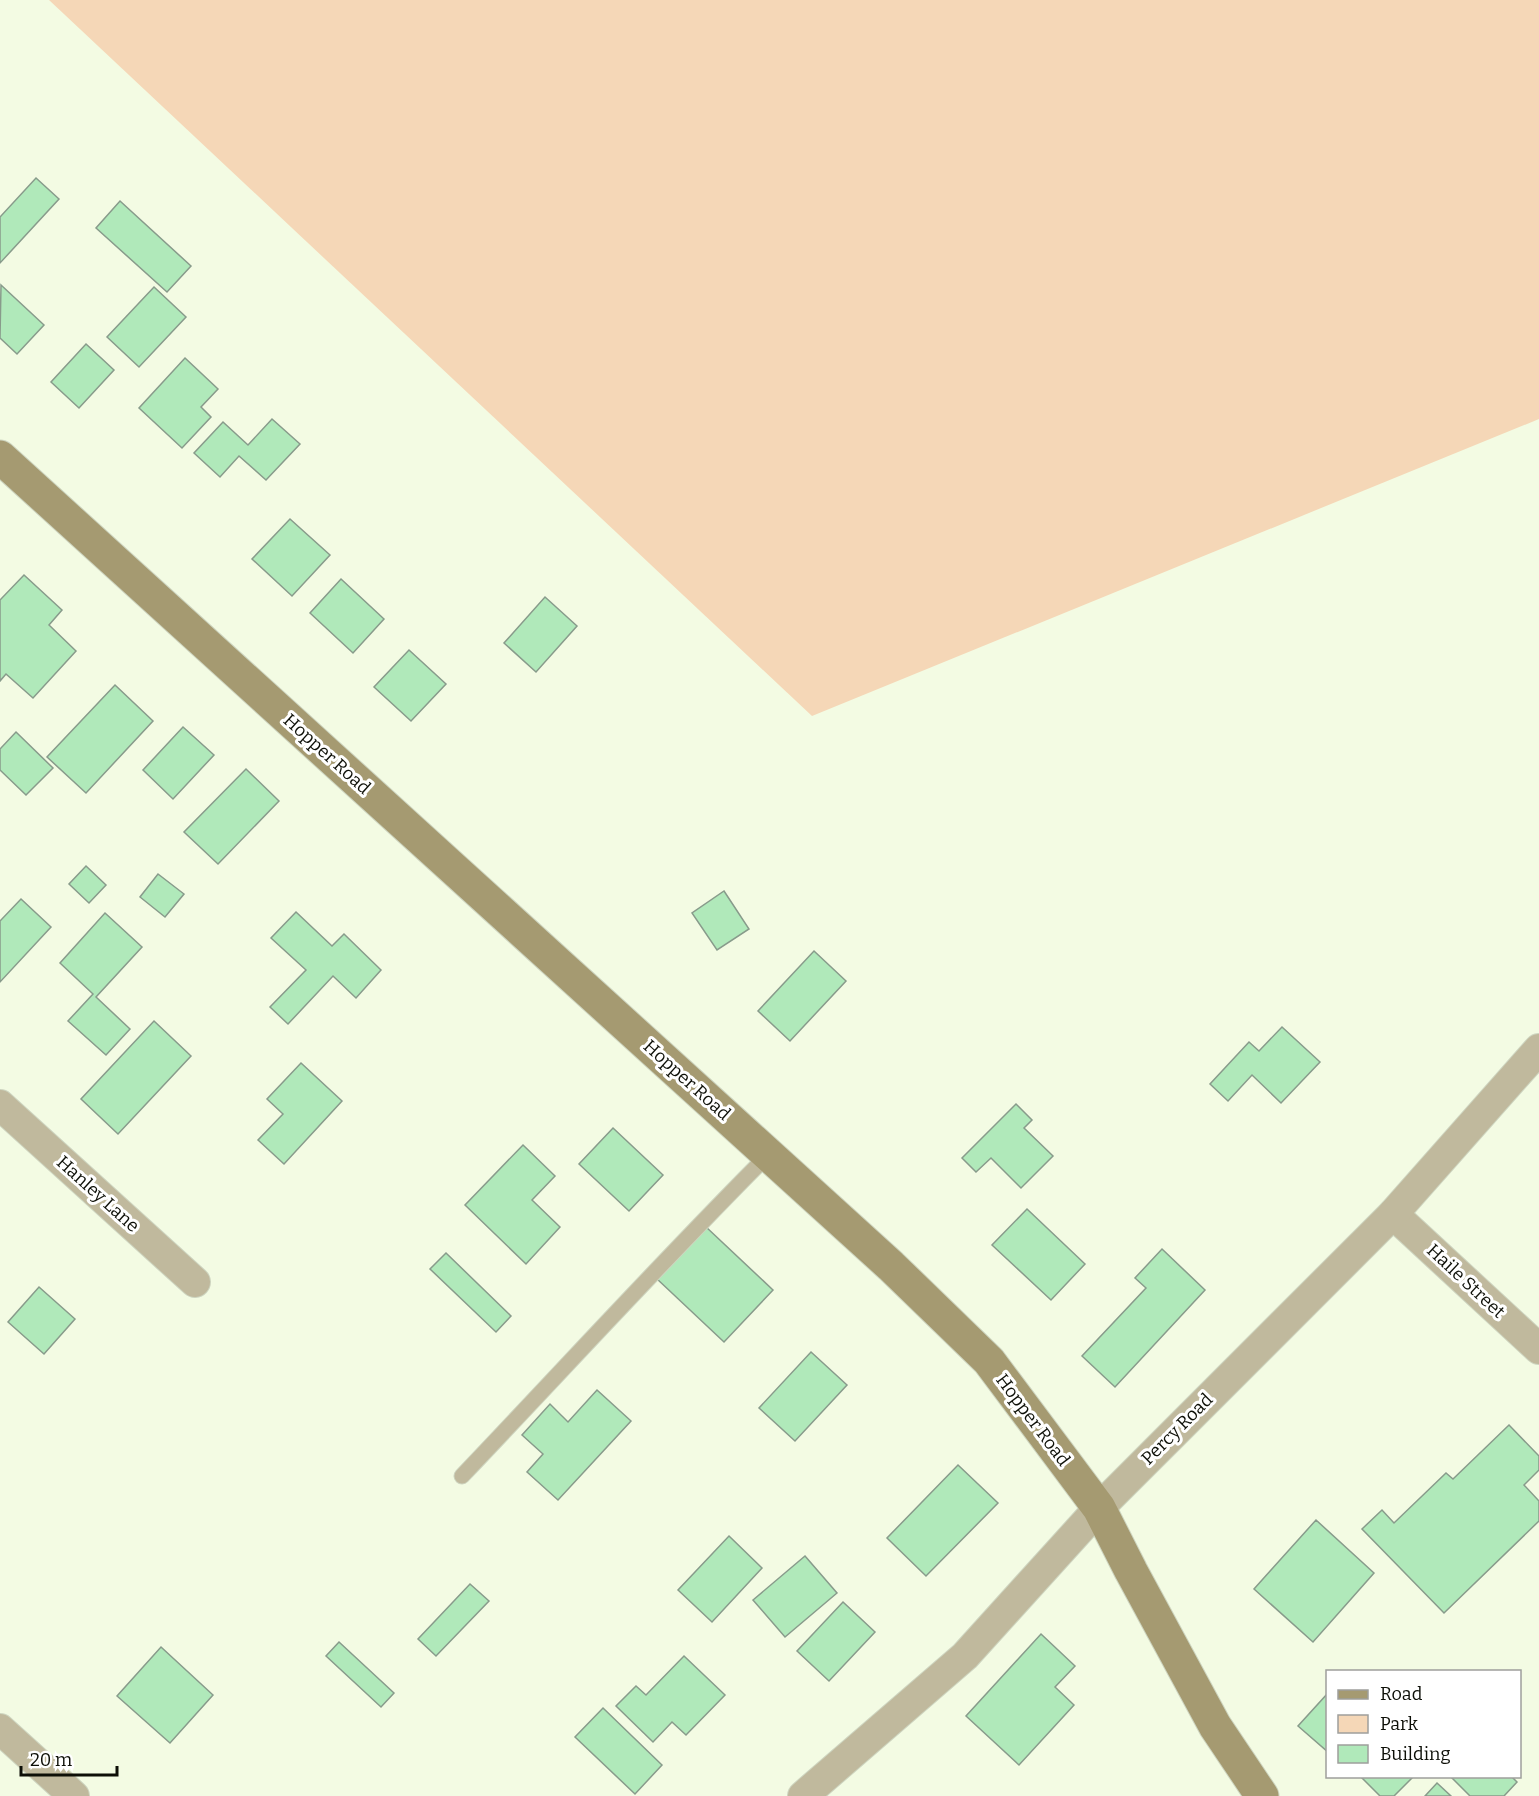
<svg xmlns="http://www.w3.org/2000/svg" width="1539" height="1796" font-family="Bitter,serif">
<rect width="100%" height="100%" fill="#f3fbe3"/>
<path fill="#f5d7b7" d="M49,0H1539V419L812,716Z"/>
<g fill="#b0e9ba" stroke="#889b8b" stroke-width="1.5">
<path d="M36,178L59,199L0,263V217Z"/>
<path d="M120,201L191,266L167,292L96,228Z"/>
<path d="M1,285L44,325L17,354L0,338Z"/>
<path d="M154,287L186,317L139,367L107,337Z"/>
<path d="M86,344L114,370L79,408L51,382Z"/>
<path d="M185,358L218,389L201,407L211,417L182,448L139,408Z"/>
<path d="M272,419L300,444L266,480L239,456L220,477L194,453L223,422L248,445Z"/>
<path d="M290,519L330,555L292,596L252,559Z"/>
<path d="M24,575L62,610L49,625L76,651L33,698L6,674L0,681V600Z"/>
<path d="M341,579L384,619L353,653L310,613Z"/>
<path d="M545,597L577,626L536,672L504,643Z"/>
<path d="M409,650L446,684L411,721L374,687Z"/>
<path d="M115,685L153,721L86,793L47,757Z"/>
<path d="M183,727L214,755L173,799L143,770Z"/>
<path d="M16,732L53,768L26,795L0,770V749Z"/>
<path d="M246,769L279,801L218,864L184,832Z"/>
<path d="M86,866L106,885L89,903L69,884Z"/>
<path d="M158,874L184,894L165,917L140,897Z"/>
<path d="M724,891L749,929L717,950L692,913Z"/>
<path d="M21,899L51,927L0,982V921Z"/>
<path d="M296,912L332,946L344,934L381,970L356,998L333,976L288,1024L270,1007L306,970L271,938Z"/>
<path d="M105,913L142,947L96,997L130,1029L106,1055L68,1021L93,994L60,963Z"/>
<path d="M814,951L846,981L790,1041L758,1011Z"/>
<path d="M154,1021L191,1056L118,1134L81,1099Z"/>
<path d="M1282,1027L1320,1062L1281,1103L1252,1075L1228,1101L1210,1084L1249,1042L1259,1051Z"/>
<path d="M301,1063L342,1101L284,1164L258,1140L283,1114L267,1099Z"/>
<path d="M1016,1104L1032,1120L1024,1128L1053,1156L1021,1188L991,1158L976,1172L962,1158Z"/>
<path d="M613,1128L663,1175L629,1211L579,1164Z"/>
<path d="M523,1145L555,1176L532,1200L560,1227L526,1264L465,1205Z"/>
<path d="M1027,1209L1085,1264L1051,1300L992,1245Z"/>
<path d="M705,1226L773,1290L724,1342L656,1278Z"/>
<path d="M1162,1249L1205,1290L1115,1387L1082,1356L1146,1288L1135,1278Z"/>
<path d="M446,1253L511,1316L496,1332L430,1269Z"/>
<path d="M39,1287L75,1319L44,1354L8,1322Z"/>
<path d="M811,1352L847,1385L795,1441L759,1408Z"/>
<path d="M597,1390L631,1421L558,1500L527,1472L543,1454L522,1435L550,1404L568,1422Z"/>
<path d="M1509,1425L1539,1456V1470L1524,1485L1539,1501V1521L1444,1613L1362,1529L1382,1510L1394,1523L1446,1473L1453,1479Z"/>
<path d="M958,1465L998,1503L926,1576L887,1538Z"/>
<path d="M1316,1520L1374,1573L1313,1642L1254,1589Z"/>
<path d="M729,1536L762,1568L712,1622L678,1590Z"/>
<path d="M805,1556L837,1593L785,1637L753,1600Z"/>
<path d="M470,1584L489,1601L436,1656L418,1639Z"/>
<path d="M843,1602L875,1632L829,1681L797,1651Z"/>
<path d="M1041,1634L1075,1666L1055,1687L1074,1705L1019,1765L966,1716Z"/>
<path d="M339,1642L394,1693L381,1707L326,1656Z"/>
<path d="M161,1647L213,1695L170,1743L117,1696Z"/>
<path d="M684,1656L725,1695L686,1735L672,1722L653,1742L616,1706L636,1686L646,1695Z"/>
<path d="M1328,1693V1752L1298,1726Z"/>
<path d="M603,1708L662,1765L635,1794L575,1737Z"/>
<path d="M1360,1776H1414L1394,1796H1380Z"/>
<path d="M1450,1776H1511L1517,1782L1504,1796H1470Z"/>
<path d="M1437,1783L1451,1796H1425Z"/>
</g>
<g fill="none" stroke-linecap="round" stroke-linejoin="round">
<defs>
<path id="service" d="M462,1476C564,1369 664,1259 769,1154"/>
<g id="minor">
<path d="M0,1105L195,1282"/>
<path d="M1393,1214L1539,1349"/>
<path d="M0,1729L74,1796"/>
<path d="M803,1796L965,1656L1099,1508L1393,1214L1539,1049"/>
</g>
<path id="secondary" d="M0,457L891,1266L989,1361L1099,1508L1131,1571L1215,1726L1262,1796"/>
</defs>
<use href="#service" stroke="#ced5c0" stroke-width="17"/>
<use href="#minor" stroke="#ced5c0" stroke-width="32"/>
<use href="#secondary" stroke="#ced5c0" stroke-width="35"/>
<use href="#service" stroke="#c0b99d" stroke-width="15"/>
<use href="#minor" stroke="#c0b99d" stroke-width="30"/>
<use href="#secondary" stroke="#a59a71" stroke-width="33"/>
</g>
<g text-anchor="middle" stroke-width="6" stroke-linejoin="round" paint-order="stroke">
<g font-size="18" fill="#0d0f07" stroke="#fff">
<text transform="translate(327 754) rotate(42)" y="6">Hopper Road</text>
<text transform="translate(687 1080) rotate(42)" y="6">Hopper Road</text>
<text transform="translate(98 1194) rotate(42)" y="6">Hanley Lane</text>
<text transform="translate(1466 1281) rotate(43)" y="6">Haile Street</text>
<text transform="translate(1033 1420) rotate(53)" y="6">Hopper Road</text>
<text transform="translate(1177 1429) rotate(-45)" y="6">Percy Road</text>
</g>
</g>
<rect x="1326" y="1670" width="195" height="108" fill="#ffffff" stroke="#9e9f9c" stroke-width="1.5"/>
<rect x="1338" y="1690" width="30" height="9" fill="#a59a71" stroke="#9e9f9c" stroke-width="1.5"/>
<text x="1380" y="1700" font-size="18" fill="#0d0f07">Road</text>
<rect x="1338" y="1715" width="30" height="18" fill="#f5d7b7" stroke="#9e9f9c" stroke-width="1.5"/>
<text x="1380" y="1730" font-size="18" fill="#0d0f07">Park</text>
<rect x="1338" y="1745" width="30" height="18" fill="#b0e9ba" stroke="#9e9f9c" stroke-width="1.5"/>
<text x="1380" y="1760" font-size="18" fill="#0d0f07">Building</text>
<path d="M21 1766v9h96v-9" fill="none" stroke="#0d0f07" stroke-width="3"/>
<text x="30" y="1766" font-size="18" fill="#0d0f07" stroke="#ffffff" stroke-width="4.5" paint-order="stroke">20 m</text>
</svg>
